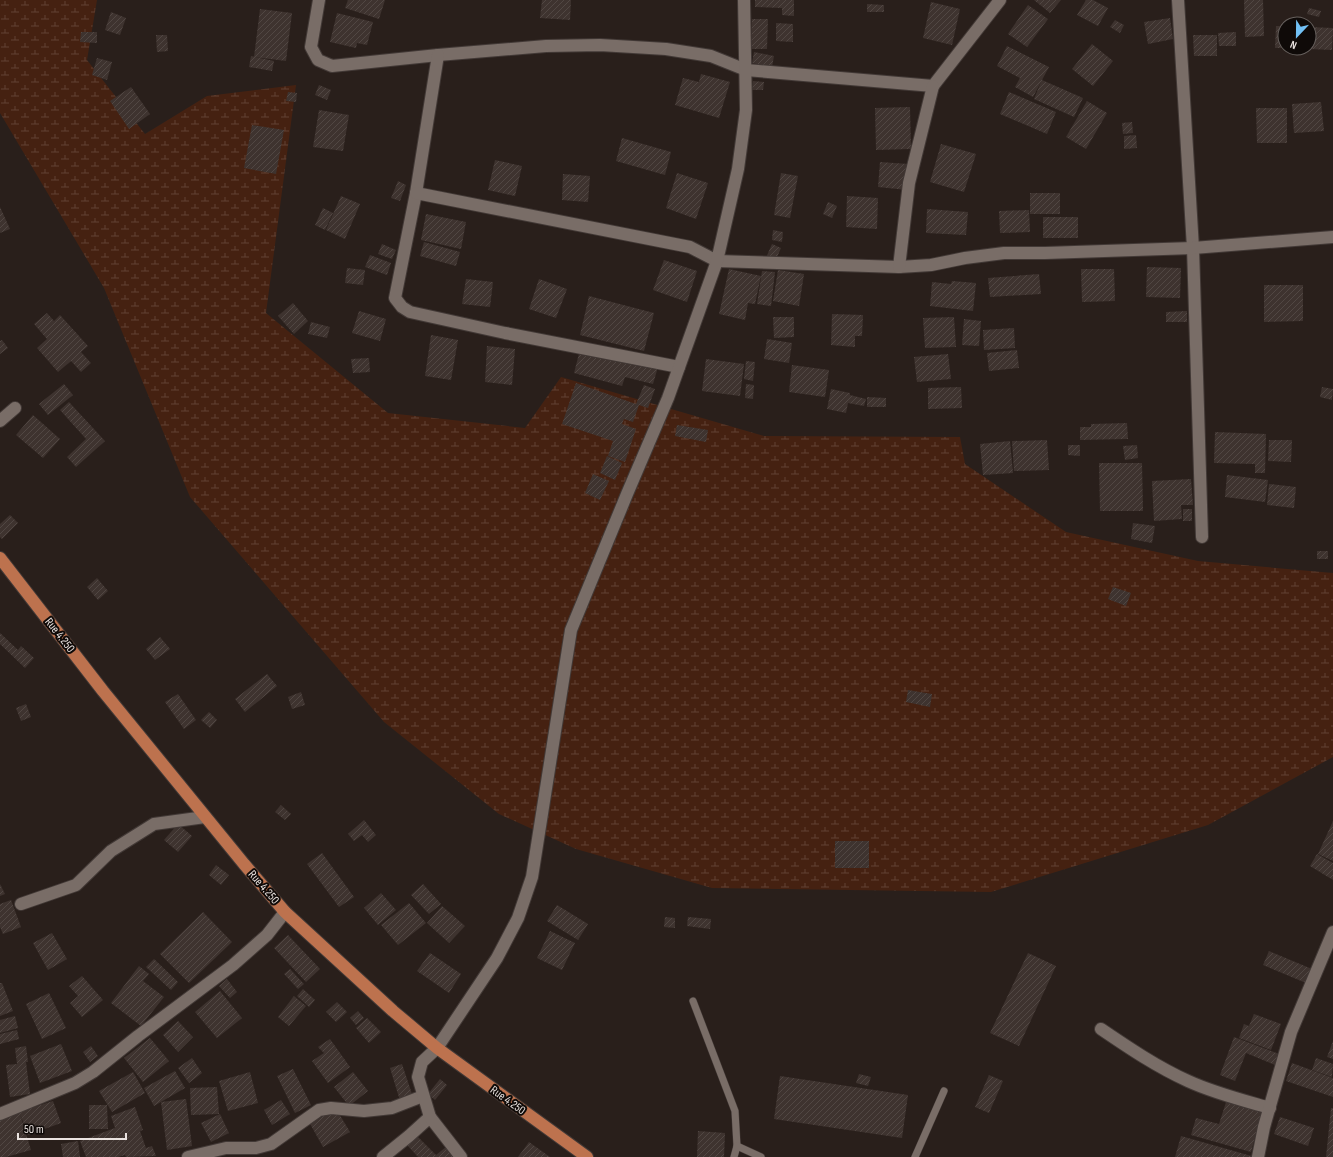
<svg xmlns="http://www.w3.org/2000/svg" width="1333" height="1157" font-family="'Sofia Sans Condensed',sans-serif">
<defs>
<pattern id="wetland-marsh" width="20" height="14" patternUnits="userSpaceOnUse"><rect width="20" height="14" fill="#452111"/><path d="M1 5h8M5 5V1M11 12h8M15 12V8" fill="none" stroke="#604133"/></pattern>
<pattern id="building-hatch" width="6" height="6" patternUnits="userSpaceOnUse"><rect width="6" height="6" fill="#3e332f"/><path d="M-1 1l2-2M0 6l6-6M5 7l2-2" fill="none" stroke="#514743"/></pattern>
</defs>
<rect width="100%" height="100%" fill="#291f1b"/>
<path fill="url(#wetland-marsh)" d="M0,0H97L87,60L145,134L207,96L296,85L266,313L388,413L525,428L561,377L764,436L960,437L965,464L1066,532L1198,561L1333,573V757L1208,825L991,892L712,888L576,849L499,814L384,722L190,497L104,288L0,113Z"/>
<g fill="url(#building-hatch)">
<path d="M348,0H385L379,19L345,8Z"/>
<path d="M542,0H571L570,20L540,18Z"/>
<path d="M755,0H794V16L782,15V8L755,7Z"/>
<path d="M1034,0H1061L1050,13Z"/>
<path d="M1086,0H1093L1108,8L1098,26L1077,15Z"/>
<path d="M1244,0H1263L1264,36L1245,37Z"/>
<path d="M931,2L960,9L952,45L923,38Z"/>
<path d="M867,4L884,5V12H867Z"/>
<path d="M1028,5L1048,19L1027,47L1008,34Z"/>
<path d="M1309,8L1321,11L1319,17L1307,14Z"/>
<path d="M260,9L292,13L286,61L254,57Z"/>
<path d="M111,12L126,18L120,35L105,30Z"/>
<path d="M337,13L373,22L367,45L357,43L356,48L330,42Z"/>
<path d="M1170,18L1173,39L1148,44L1144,22Z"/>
<path d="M752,19H768L767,49H751Z"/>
<path d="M1115,20L1124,25L1120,33L1110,27Z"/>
<path d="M776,23L793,24V42L776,41Z"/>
<path d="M1276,26H1285V48H1275Z"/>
<path d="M1309,27L1333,28L1332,50L1309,49Z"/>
<path d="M81,32H97V43L80,42Z"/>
<path d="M1236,32V46H1219L1218,33Z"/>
<path d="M156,35H167L168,51L157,52Z"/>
<path d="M1193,35H1217V56H1194Z"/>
<path d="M1092,44L1113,61L1093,86L1072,69Z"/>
<path d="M1007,46L1049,67L1042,80L1083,98L1074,117L1034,99L1041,82L1033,97L1015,87L1020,78L997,66Z"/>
<path d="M754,52L774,56L772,67L752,63Z"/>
<path d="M251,56L274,61L272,71L249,67Z"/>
<path d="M97,58L112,62L107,80L92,75Z"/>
<path d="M701,74L730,82L719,118L675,105L683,78L699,82Z"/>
<path d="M753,81L764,82L763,90H752Z"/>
<path d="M319,85L331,90L327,100L315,95Z"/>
<path d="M131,87L150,114L129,129L110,101Z"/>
<path d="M288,92L297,93L296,102L286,101Z"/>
<path d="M1009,92L1056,112L1047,134L1000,114Z"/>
<path d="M1087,101L1107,113L1086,149L1066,137Z"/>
<path d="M1321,102L1324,131L1294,133L1292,104Z"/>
<path d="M910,107L911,149L876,150L875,108Z"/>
<path d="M1256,108H1287V143H1257Z"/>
<path d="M319,110L349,115L343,151L313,147Z"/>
<path d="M1132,122L1133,133L1123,134L1122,123Z"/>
<path d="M252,125L284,130L276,174L244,168Z"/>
<path d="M1136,135L1137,148L1124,149V136Z"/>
<path d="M622,138L671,152L665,175L616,161Z"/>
<path d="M941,144L976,154L964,192L930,182Z"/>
<path d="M495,160L522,166L515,196L488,190Z"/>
<path d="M880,162L909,164L907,190L878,187Z"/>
<path d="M677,173L708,183L696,219L666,208Z"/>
<path d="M781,173L798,176L790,218L774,215Z"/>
<path d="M563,174L590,176L588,202L562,200Z"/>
<path d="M398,181L406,185L400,201L391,198Z"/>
<rect x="1030" y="193" width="30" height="21"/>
<path d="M341,196L360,204L345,239L326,230Z"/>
<path d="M847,196L878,198L877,229L846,227Z"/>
<path d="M828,202L837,206L832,218L823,214Z"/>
<path d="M0,207L10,229L0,233Z"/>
<path d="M323,208L333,213L325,230L315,225Z"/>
<path d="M927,209L968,212L966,235L926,233Z"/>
<path d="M1029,210L1030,232L1000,233L999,211Z"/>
<path d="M426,214L466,222L461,249L421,240Z"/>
<rect x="1043" y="217" width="35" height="21"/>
<path d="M773,230L783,232L782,242L772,240Z"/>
<path d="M424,242L460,252L456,266L420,256Z"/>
<path d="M382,244L396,250L392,259L378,254Z"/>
<path d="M772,244L781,248L774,264L765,260Z"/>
<path d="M370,255L391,263L387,275L365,267Z"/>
<path d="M664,260L697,271L687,302L653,290Z"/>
<path d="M1147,267L1181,268L1180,298L1146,297Z"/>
<path d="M347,268L365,270L363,285L345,283Z"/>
<path d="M729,269L761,276L755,304L748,303L745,320L719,314Z"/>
<path d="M1081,269H1114L1115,301L1082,302Z"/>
<path d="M778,270L804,274L799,306L773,301Z"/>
<path d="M762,271L775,272L771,306L757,304Z"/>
<path d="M1039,274L1041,294L990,297L988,278Z"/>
<path d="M466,279L493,282L490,307L462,304Z"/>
<path d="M539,279L567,289L556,318L529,309Z"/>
<path d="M952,281L976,283L973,311L930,306L932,282L951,284Z"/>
<path d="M1264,285H1303V321L1264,322Z"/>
<path d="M589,296L654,313L644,351L580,335Z"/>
<path d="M293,303L308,321L294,334L278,316Z"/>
<path d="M359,311L386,319L380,341L352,333Z"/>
<path d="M1187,311V322H1166V312Z"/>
<path d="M47,313L54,321L60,315L88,346L81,352L91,363L81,372L71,361L58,372L37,348L47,339L34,324Z"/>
<path d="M832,314L863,315L862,336H855V347L831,345Z"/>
<path d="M773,317H794V337L774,338Z"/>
<path d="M954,317L956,347L925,348L923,318Z"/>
<path d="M964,319L981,321L979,346L962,345Z"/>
<path d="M311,322L330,327L327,338L308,334Z"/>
<path d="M1014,328L1015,348L984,350L983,330Z"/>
<path d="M431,335L458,340L451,380L425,376Z"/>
<path d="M767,339L792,343L789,363L764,359Z"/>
<path d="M2,340L8,348L0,354V341Z"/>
<path d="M487,346L515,349L512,385L485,382Z"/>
<path d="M581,346L658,367L653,384L625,377L622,386L574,373Z"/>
<path d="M1017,350L1019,368L989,371L987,353Z"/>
<path d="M948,354L951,379L917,382L914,357Z"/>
<path d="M369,358L370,372L353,373L351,359Z"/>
<path d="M706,359L744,364L740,396L702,391Z"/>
<path d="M746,361L755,362L753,381L744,379Z"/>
<path d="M792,365L829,370L825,397L789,392Z"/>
<path d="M576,383L636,404L644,385L655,389L648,408L639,405L633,422L624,419L622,424L636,429L625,462L608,456L613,441L562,424Z"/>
<path d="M64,384L73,395L48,415L39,404Z"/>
<path d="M746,384L754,385L753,399L745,398Z"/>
<path d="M961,387L962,408L928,409V388Z"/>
<path d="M1322,387L1333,389L1332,400L1320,397Z"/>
<path d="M831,389L850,393V395L866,399L864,406L848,403L846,413L827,409Z"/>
<path d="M867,397L886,398V407H867Z"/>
<path d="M69,402L105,441L76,467L67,457L86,439L60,410Z"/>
<path d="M33,415L60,439L43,458L16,435Z"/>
<path d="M1127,423L1128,439L1080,440V427H1091V424Z"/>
<path d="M677,425L708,430L706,442L675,436Z"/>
<path d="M1215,432L1266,434L1265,473H1255V464L1214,463Z"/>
<path d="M1047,440L1049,470L1014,471L1012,441Z"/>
<path d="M1269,440H1292L1291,462L1268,461Z"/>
<path d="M1010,441L1013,473L983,475L980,444Z"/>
<path d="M1068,445H1080V456L1068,455Z"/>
<path d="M1137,445L1138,458L1125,460L1123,446Z"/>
<path d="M607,456L622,463L615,480L600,473Z"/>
<path d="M1099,463H1142L1143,511H1100Z"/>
<path d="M593,474L609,481L600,500L585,493Z"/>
<path d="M1227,475L1268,480L1265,502L1225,497Z"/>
<path d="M1191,479L1193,505H1181L1182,519L1154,521L1152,481Z"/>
<path d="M1269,484L1296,487L1294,508L1267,505Z"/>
<rect x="1183" y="509" width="9" height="12"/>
<path d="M10,515L18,523L2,539L0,537V524Z"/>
<path d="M1133,523L1155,526L1152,543L1131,539Z"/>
<rect x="1317" y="551" width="11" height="8"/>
<path d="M97,578L108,591L98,600L87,587Z"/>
<path d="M1113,587L1131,593L1126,606L1108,599Z"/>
<path d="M0,633L18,650L21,646L34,658L25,668L0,644Z"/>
<path d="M160,637L170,649L155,660L146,649Z"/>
<path d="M267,674L277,686L245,712L235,699Z"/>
<path d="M908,690L932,694L930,707L906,702Z"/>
<path d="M301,692L305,705L292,709L288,697Z"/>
<path d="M178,694L196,720L184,729L165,702Z"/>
<path d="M26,704L31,717L21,721L16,708Z"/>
<path d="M209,712L217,720L210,728L201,720Z"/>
<path d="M281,805L291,814L285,820L275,812Z"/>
<path d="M364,820L376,835L368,842L362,835L354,841L348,834Z"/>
<path d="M1333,821V861L1318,854Z"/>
<path d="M178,824L192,836L178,852L164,840Z"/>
<rect x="835" y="841" width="34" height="27"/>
<path d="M322,853L354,897L339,907L307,864Z"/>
<path d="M1317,854L1333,863V880L1310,866Z"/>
<path d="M216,865L229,875L221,885L209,875Z"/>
<path d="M0,884L5,894L0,896Z"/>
<path d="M423,884L441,904L429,914L411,895Z"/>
<path d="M381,893L396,910L378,925L364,908Z"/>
<path d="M11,900L21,927L3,934L0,927V904Z"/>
<path d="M409,903L426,923L398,945L381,925Z"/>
<path d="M557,905L588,924L578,940L547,921Z"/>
<path d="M442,906L465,926L449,943L427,923Z"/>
<path d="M203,912L232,942L189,983L160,954Z"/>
<path d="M665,917L675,918V928L664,927Z"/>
<path d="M688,917L711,919L710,929L687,926Z"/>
<path d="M550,931L575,943L562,970L537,958Z"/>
<path d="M52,933L67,959L48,970L33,943Z"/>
<path d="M288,935L320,969L306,982L274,948Z"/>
<path d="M1269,951L1312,969L1306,983L1263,965Z"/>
<path d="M430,953L461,974L449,993L417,971Z"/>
<path d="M1028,953L1056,966L1019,1046L990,1033Z"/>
<path d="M154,959L178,982L171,990L146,967Z"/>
<path d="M139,966L149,974L143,981L164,997L141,1026L111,1003Z"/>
<path d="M290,969L304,984L298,989L284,974Z"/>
<path d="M82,976L103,1000L82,1017L70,1003L78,996L69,986Z"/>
<path d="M227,979L237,992L230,998L219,986Z"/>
<path d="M0,983H2L13,1011L0,1016Z"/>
<path d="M303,989L315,1000L309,1007L297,996Z"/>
<path d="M220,991L242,1018L217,1038L195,1012Z"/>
<path d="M49,993L66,1028L42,1039L26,1004Z"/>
<path d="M294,996L306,1006L289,1026L278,1017Z"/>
<path d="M337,1002L347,1012L336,1022L326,1012Z"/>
<path d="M358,1011L364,1018L356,1025L350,1018Z"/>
<path d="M1254,1014L1281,1024L1271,1050L1239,1038L1244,1024L1249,1026Z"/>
<path d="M15,1016L18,1028L0,1033V1020Z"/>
<path d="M367,1018L381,1032L369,1043L356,1028Z"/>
<path d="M178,1021L193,1037L178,1052L163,1035Z"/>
<path d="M17,1030L19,1039L0,1044V1034Z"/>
<path d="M1234,1037L1279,1054L1275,1065L1246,1053L1235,1081L1220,1075Z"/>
<path d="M150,1038L169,1061L143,1082L124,1058Z"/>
<path d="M330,1039L350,1067L328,1083L312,1061L324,1053L318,1047Z"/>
<path d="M1333,1041V1059L1327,1057Z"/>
<path d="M61,1044L72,1071L40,1083L30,1056Z"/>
<path d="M26,1046L28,1062H26L30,1094L10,1097L6,1065L17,1064L15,1048Z"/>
<path d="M91,1046L98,1056L90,1062L83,1052Z"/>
<path d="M192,1058L202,1073L189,1083L178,1068Z"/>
<path d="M1316,1058L1333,1064L1332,1077L1312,1070Z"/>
<path d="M1292,1063L1333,1078V1097L1286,1081Z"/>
<path d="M402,1064L414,1100L401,1104L390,1068Z"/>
<path d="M293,1069L311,1105L295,1113L277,1076Z"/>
<path d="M175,1071L185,1088L154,1106L144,1088Z"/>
<path d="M133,1072L145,1093L112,1112L99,1091Z"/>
<path d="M250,1072L258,1103L228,1111L219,1081Z"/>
<path d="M353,1072L368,1091L349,1106L334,1087Z"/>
<path d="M859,1074L871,1077L868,1086L856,1083Z"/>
<path d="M989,1075L1003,1081L989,1113L975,1107Z"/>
<path d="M780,1076L908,1095L902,1138L774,1119Z"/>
<path d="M440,1079L447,1085L435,1100L428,1094Z"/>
<path d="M217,1087L219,1114L191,1115L190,1088Z"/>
<path d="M186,1099L192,1146L167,1150L161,1102Z"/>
<path d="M1227,1099L1263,1109L1251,1152L1191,1135L1196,1118L1219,1124Z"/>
<path d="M281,1100L290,1114L272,1125L264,1110Z"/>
<path d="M53,1101L61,1123L28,1135L20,1114L31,1150L6,1157H0V1118Z"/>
<path d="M89,1105H107L108,1129H89Z"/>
<path d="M135,1107L143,1130L140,1131L146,1148L152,1146L156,1156L126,1157L125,1155L118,1157H86L80,1141L115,1128L111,1116Z"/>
<path d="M335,1107L350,1132L323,1147L309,1122Z"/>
<path d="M1331,1108H1333V1157H1326Z"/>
<path d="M220,1114L229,1133L211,1142L201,1123Z"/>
<path d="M1280,1117L1314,1128L1308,1146L1274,1134Z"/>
<path d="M698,1131L725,1133L724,1157H697Z"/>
<path d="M417,1136L436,1155L446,1147L456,1157H418L407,1145Z"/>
<path d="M1181,1136L1255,1157H1175Z"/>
<path d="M78,1141L80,1157H63L61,1144Z"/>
<path d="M529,1142L550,1157H518Z"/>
</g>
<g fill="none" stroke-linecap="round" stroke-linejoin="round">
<defs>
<g id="service">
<path d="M693,1001L735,1111L737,1146L734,1157"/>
<path d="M737,1146L761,1157"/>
<path d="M915,1157L944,1091"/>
</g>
<g id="minor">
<path d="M319,0L311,47L318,60L332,66L438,55L546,46L600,45L666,49L711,56L746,70L933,86L1000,0"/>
<path d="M1178,0L1193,248L1202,537"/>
<path d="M438,55L416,193L395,298L402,307L410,312L505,333L679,367"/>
<path d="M416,193L690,247L717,261L899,267L931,265L965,258L1004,253H1045L1193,248L1333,237"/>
<path d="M899,267L909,183L933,86"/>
<path d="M0,421L15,408"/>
<path d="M21,904L76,885L111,851L154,824L205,817"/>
<path d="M1101,1029C1129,1048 1157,1067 1188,1081C1214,1093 1242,1100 1270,1108"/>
<path d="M0,1114L75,1083L93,1072L138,1036L233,965L267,935L285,912"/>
<path d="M188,1157L226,1148H256L271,1144L319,1110L331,1108L364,1111L392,1108L423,1096"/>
<path d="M383,1157L409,1136L430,1117"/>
<path d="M461,1157L430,1117L418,1077L422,1062L437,1048L497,958L518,918L532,877L571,630L627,494L668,398L717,261L738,169L746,110L744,0"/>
<path d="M1258,1157L1264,1127L1291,1032L1333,932"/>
</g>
<path id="primary" d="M0,558L103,691L244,864L285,912L393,1011L437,1048L587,1157"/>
</defs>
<use href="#service" stroke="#423936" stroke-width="8"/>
<use href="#minor" stroke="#423936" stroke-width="14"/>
<use href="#primary" stroke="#423936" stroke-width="14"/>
<use href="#service" stroke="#796d67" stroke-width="7"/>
<use href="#minor" stroke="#796d67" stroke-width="12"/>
<use href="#primary" stroke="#bd724e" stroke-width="12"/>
</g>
<g text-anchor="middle" stroke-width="4" stroke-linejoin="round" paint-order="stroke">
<g font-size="12" fill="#eae3e0" stroke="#0f0a08">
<text transform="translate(60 635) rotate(52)" y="4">Rue 4.250</text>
<text transform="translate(264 887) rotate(49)" y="4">Rue 4.250</text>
<text transform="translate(508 1100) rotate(36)" y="4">Rue 4.250</text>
</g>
</g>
<g transform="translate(1297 36) rotate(202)"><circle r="19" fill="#0f0a08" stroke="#67615e"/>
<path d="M0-3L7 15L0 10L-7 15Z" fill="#72c1f5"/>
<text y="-6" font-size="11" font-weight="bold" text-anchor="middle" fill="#eae3e0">N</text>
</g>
<path d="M18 1133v6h108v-6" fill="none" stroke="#eae3e0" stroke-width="2"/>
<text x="24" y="1133" font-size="12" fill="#eae3e0" stroke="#0f0a08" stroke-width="3" paint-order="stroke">50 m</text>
</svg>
